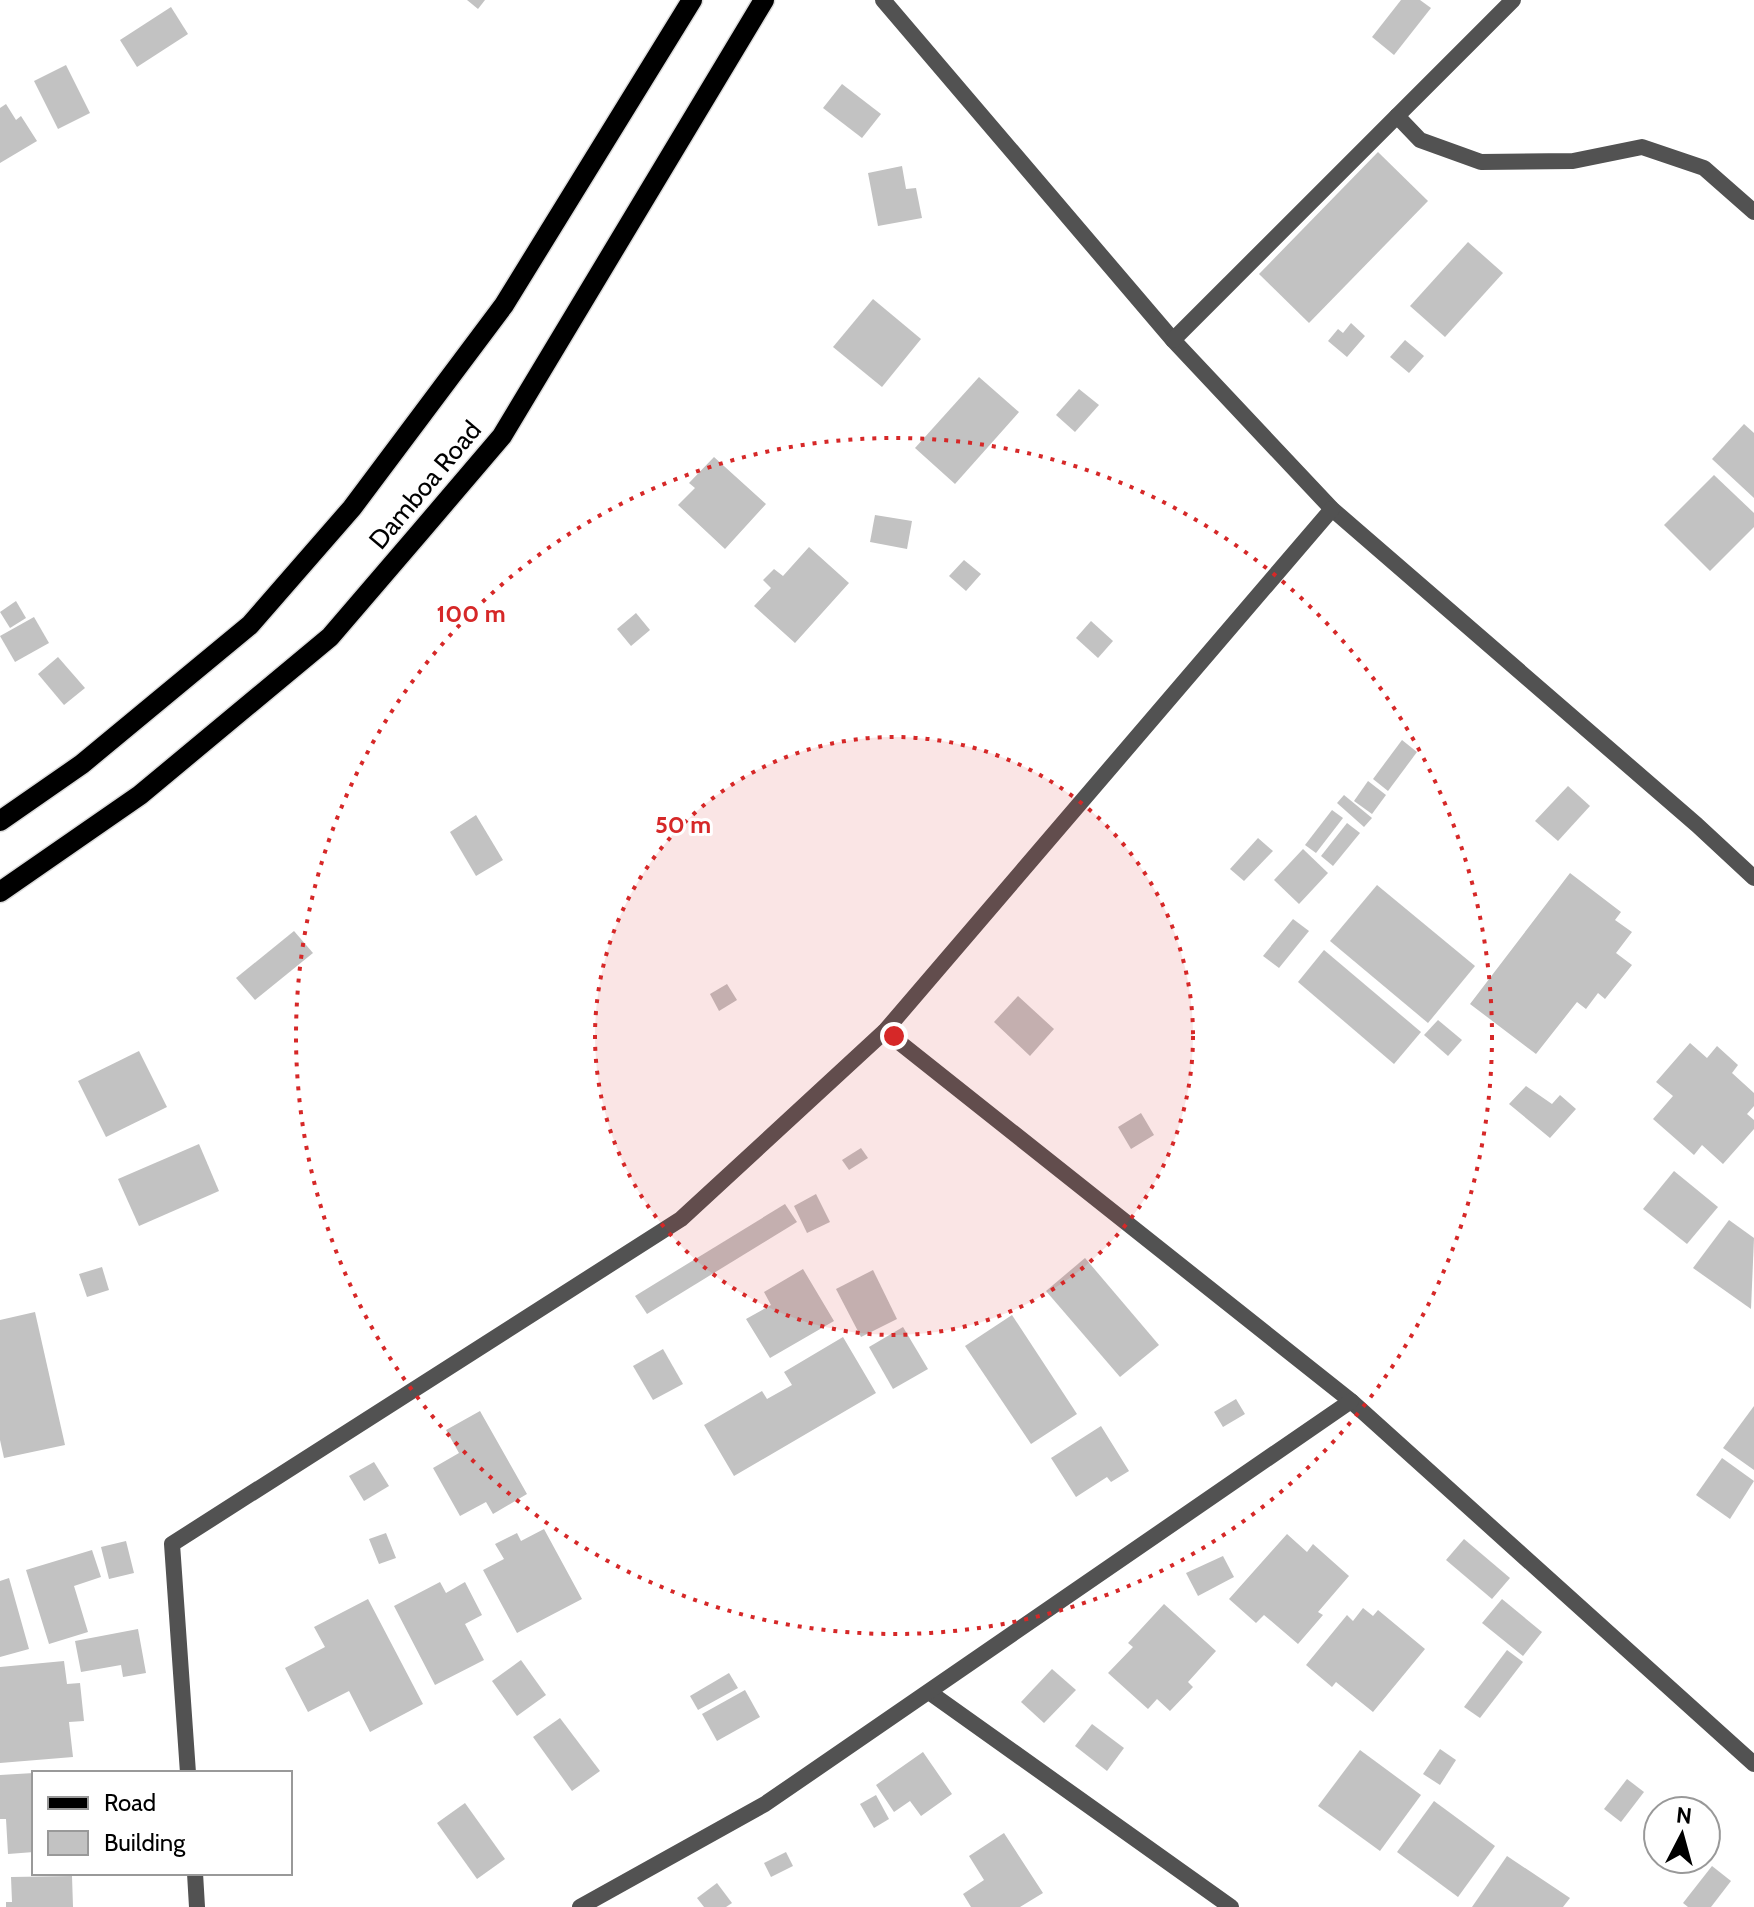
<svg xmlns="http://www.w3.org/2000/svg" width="1754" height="1907" font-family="Cabin,sans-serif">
<rect width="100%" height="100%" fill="#fff"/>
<g fill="#c2c2c2">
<path d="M467,0H485L478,9Z"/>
<path d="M1401,0H1420L1431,8L1394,55L1372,37Z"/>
<path d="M171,7L188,34L137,67L120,40Z"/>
<path d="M66,65L90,113L58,129L34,81Z"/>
<path d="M842,84L881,114L862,138L823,108Z"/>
<path d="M6,104L16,120L21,116L37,141L0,163V108Z"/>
<path d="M1378,152L1428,201L1309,323L1259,274Z"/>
<path d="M902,166L906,189L916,188L922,218L878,226L868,173Z"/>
<path d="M1468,242L1503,273L1445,337L1410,306Z"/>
<path d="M873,299L921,339L882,387L833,347Z"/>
<path d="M1351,323L1365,336L1347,357L1328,341L1338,329L1343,333Z"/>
<path d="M1405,340L1424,356L1409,373L1390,357Z"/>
<path d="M979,377L1019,412L955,484L915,448Z"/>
<path d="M1079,389L1099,405L1075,432L1056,415Z"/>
<path d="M1744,424L1754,433V498L1712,459Z"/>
<path d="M714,457L766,504L725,549L678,505L695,488L689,483Z"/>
<path d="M1714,475L1754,513V527L1710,571L1664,525Z"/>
<path d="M875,515L912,521L907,549L870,542Z"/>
<path d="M809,547L849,583L795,643L754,606L771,588L763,580L774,569L783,576Z"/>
<path d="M964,560L981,574L966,591L949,576Z"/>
<path d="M16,601L26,618L10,628L0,612Z"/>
<path d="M636,613L650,630L631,646L617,629Z"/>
<path d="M34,617L49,643L15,662L0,636Z"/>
<path d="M1091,621L1113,641L1098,658L1076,638Z"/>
<path d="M58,657L85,688L64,705L38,674Z"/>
<path d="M1402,740L1417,752L1388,791L1373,779Z"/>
<path d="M1368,781L1386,795L1372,814L1354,801Z"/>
<path d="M1568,786L1590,806L1558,841L1535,821Z"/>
<path d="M1344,795L1372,818L1364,827L1337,803Z"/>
<path d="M1332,810L1343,818L1316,853L1305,845Z"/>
<path d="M476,815L503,860L476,876L450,832Z"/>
<path d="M1347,823L1360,833L1333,866L1321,856Z"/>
<path d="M1258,838L1273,851L1244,881L1230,869Z"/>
<path d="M1303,849L1328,873L1299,904L1274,880Z"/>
<path d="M1570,873L1621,912L1615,920L1632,932L1616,953L1632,965L1605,999L1598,993L1586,1009L1577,1002L1536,1054L1470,1004Z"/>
<path d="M1377,885L1475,966L1428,1023L1330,941Z"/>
<path d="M1293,919L1309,931L1279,968L1263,956Z"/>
<path d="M294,931L313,953L255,1000L236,978Z"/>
<path d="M1324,950L1421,1032L1394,1064L1298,982Z"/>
<path d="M727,984L737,1000L719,1011L710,994Z"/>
<path d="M1018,996L1054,1029L1030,1056L994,1022Z"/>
<path d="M1438,1020L1462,1040L1448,1056L1424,1035Z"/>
<path d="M1690,1043L1707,1058L1717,1046L1738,1065L1732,1073L1754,1093V1106L1747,1114L1754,1120V1129L1723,1164L1702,1145L1694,1155L1653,1119L1673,1096L1656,1082Z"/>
<path d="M139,1051L167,1107L106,1137L78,1081Z"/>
<path d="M1526,1086L1552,1104L1560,1095L1576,1109L1550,1138L1509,1104Z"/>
<path d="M1141,1113L1154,1135L1131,1149L1118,1127Z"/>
<path d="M199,1144L219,1191L139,1226L118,1179Z"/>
<path d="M861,1148L868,1158L849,1170L842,1160Z"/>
<path d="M1674,1171L1718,1207L1687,1244L1643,1209Z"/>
<path d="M816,1194L830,1222L807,1233L794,1206Z"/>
<path d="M785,1204L797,1222L647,1314L635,1296Z"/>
<path d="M1729,1220L1754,1238L1751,1309L1693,1268Z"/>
<path d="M1085,1258L1159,1345L1120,1377L1046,1291Z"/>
<path d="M102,1267L109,1290L87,1297L79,1274Z"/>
<path d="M803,1269L834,1321L770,1358L746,1319L771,1305L764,1292Z"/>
<path d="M873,1270L897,1319L861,1337L836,1289Z"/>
<path d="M35,1312L65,1445L4,1458L0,1440V1320Z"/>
<path d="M1012,1315L1077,1414L1031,1444L965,1346Z"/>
<path d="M903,1327L928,1369L893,1389L869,1347Z"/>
<path d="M843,1337L876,1393L734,1476L704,1425L762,1391L767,1399L792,1385L784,1372Z"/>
<path d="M663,1349L683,1384L653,1400L633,1366Z"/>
<path d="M1236,1399L1245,1414L1223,1427L1214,1412Z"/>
<path d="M1754,1406V1470L1723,1448Z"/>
<path d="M480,1411L527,1494L493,1514L486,1502L460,1516L433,1468L459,1453L446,1430Z"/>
<path d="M1101,1426L1129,1471L1111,1482L1107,1477L1076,1497L1051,1458Z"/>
<path d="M1722,1458L1754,1481L1730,1519L1696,1495Z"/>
<path d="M374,1462L389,1486L364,1501L349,1476Z"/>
<path d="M544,1529L582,1599L517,1633L483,1570L504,1559L495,1544L517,1533L521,1541Z"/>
<path d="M386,1533L396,1558L379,1564L369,1539Z"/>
<path d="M1287,1534L1307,1552L1313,1544L1349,1576L1318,1612L1323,1615L1298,1644L1264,1615L1256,1623L1229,1599Z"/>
<path d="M1464,1539L1510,1578L1492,1599L1446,1560Z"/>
<path d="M126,1541L134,1573L109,1579L101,1547Z"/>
<path d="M92,1550L101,1577L74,1586L88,1632L49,1644L26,1570Z"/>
<path d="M1223,1556L1234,1577L1198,1596L1186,1573Z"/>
<path d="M9,1578L29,1649L0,1657V1581Z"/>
<path d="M440,1582L446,1593L465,1582L482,1615L465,1624L484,1660L435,1685L394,1606Z"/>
<path d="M368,1599L423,1704L370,1732L349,1691L308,1712L285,1668L325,1647L314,1627Z"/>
<path d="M1502,1599L1542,1632L1523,1656L1482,1623Z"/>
<path d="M1164,1604L1216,1651L1188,1682L1193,1687L1170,1711L1157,1699L1148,1709L1108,1673L1133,1647L1128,1643Z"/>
<path d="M1363,1608L1373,1616L1378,1610L1425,1649L1373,1712L1336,1682L1332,1687L1306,1665L1347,1615L1353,1621Z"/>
<path d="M138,1629L146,1673L123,1677L121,1665L81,1672L75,1641Z"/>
<path d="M1507,1650L1523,1662L1480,1718L1464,1707Z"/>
<path d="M521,1660L546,1695L517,1716L492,1681Z"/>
<path d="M64,1661L67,1684L80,1683L84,1721L69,1722L73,1757L0,1763V1667Z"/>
<path d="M1052,1669L1076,1690L1044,1723L1021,1702Z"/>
<path d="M729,1673L738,1688L698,1710L690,1696Z"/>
<path d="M745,1690L760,1717L717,1741L702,1714Z"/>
<path d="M560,1718L600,1771L572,1791L533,1737Z"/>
<path d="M1092,1724L1124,1748L1107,1771L1075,1746Z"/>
<path d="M1440,1749L1456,1760L1440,1785L1423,1774Z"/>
<path d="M1360,1750L1421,1795L1380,1851L1318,1806Z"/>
<path d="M923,1752L952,1794L921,1816L910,1801L894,1812L876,1785Z"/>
<path d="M34,1773V1852L8,1854L6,1819H0V1775Z"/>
<path d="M1627,1779L1644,1792L1621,1822L1604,1809Z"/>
<path d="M876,1795L889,1819L874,1828L860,1804Z"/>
<path d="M1434,1801L1495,1846L1458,1897L1397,1852Z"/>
<path d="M465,1803L505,1859L477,1879L437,1823Z"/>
<path d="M1004,1833L1043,1893L1020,1907H971L963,1894L984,1880L969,1856Z"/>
<path d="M786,1852L793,1866L771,1877L764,1863Z"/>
<path d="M1507,1856L1570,1898L1563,1907H1472Z"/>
<path d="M1712,1866L1731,1881L1711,1907H1688L1683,1903Z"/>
<path d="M72,1876L73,1907H6V1902H12L11,1877Z"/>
<path d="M717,1883L732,1903L726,1907H704L697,1898Z"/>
</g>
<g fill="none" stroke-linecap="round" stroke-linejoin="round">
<defs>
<g id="primary">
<path d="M0,821L82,764L250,625L352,508L504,305L692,0"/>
<path d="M0,892L140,795L330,637L421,531L502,436L764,0"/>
</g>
</defs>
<use href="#primary" stroke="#dbdbdb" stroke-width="23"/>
<g stroke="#525252" stroke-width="16">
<path d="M883,0L1173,340L1332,509L1697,825L1754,878"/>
<path d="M1397,116L1420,140L1481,162L1573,161L1642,147L1704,168L1754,212"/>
<path d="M1173,340L1513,0"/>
<path d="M885,1031L1351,1401L1754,1764"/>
<path d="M929,1692L1231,1907"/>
<path d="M188,1773L172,1544L681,1219L885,1031L1332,509"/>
<path d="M195,1873L197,1907"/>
<path d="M580,1907L765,1804L1351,1401"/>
</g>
<use href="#primary" stroke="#000" stroke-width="20"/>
</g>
<circle cx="894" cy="1036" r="299" fill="#d62828" fill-opacity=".12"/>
<g fill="none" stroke="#d62828" stroke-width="4" stroke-dasharray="4 8">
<circle cx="894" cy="1036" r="299"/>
<circle cx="894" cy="1036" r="598"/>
</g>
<g text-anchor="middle" stroke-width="6" stroke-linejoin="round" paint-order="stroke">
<g font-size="26" fill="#000" stroke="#fff">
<text transform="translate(425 485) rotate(-50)" y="9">Damboa Road</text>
</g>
</g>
<circle cx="894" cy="1036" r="12" fill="#d62828" stroke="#fff" stroke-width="4"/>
<g font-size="24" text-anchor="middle" font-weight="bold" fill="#d62828" stroke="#fff" stroke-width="6" stroke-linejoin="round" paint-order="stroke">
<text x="471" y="622">100 m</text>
<text x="683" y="833">50 m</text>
</g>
<rect x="32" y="1771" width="260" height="104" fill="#ffffff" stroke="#999999" stroke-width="2"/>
<rect x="48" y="1797" width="40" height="12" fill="#000000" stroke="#999999" stroke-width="2"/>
<text x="104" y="1811" font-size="24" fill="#000000">Road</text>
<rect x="48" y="1831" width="40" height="24" fill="#c2c2c2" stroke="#999999" stroke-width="2"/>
<text x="104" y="1851" font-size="24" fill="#000000">Building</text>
<g transform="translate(1682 1835) rotate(6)"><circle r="38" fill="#ffffff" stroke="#999999" stroke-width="2"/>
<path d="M0-6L14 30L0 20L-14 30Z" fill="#000000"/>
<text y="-12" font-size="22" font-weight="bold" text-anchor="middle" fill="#000000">N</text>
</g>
</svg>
